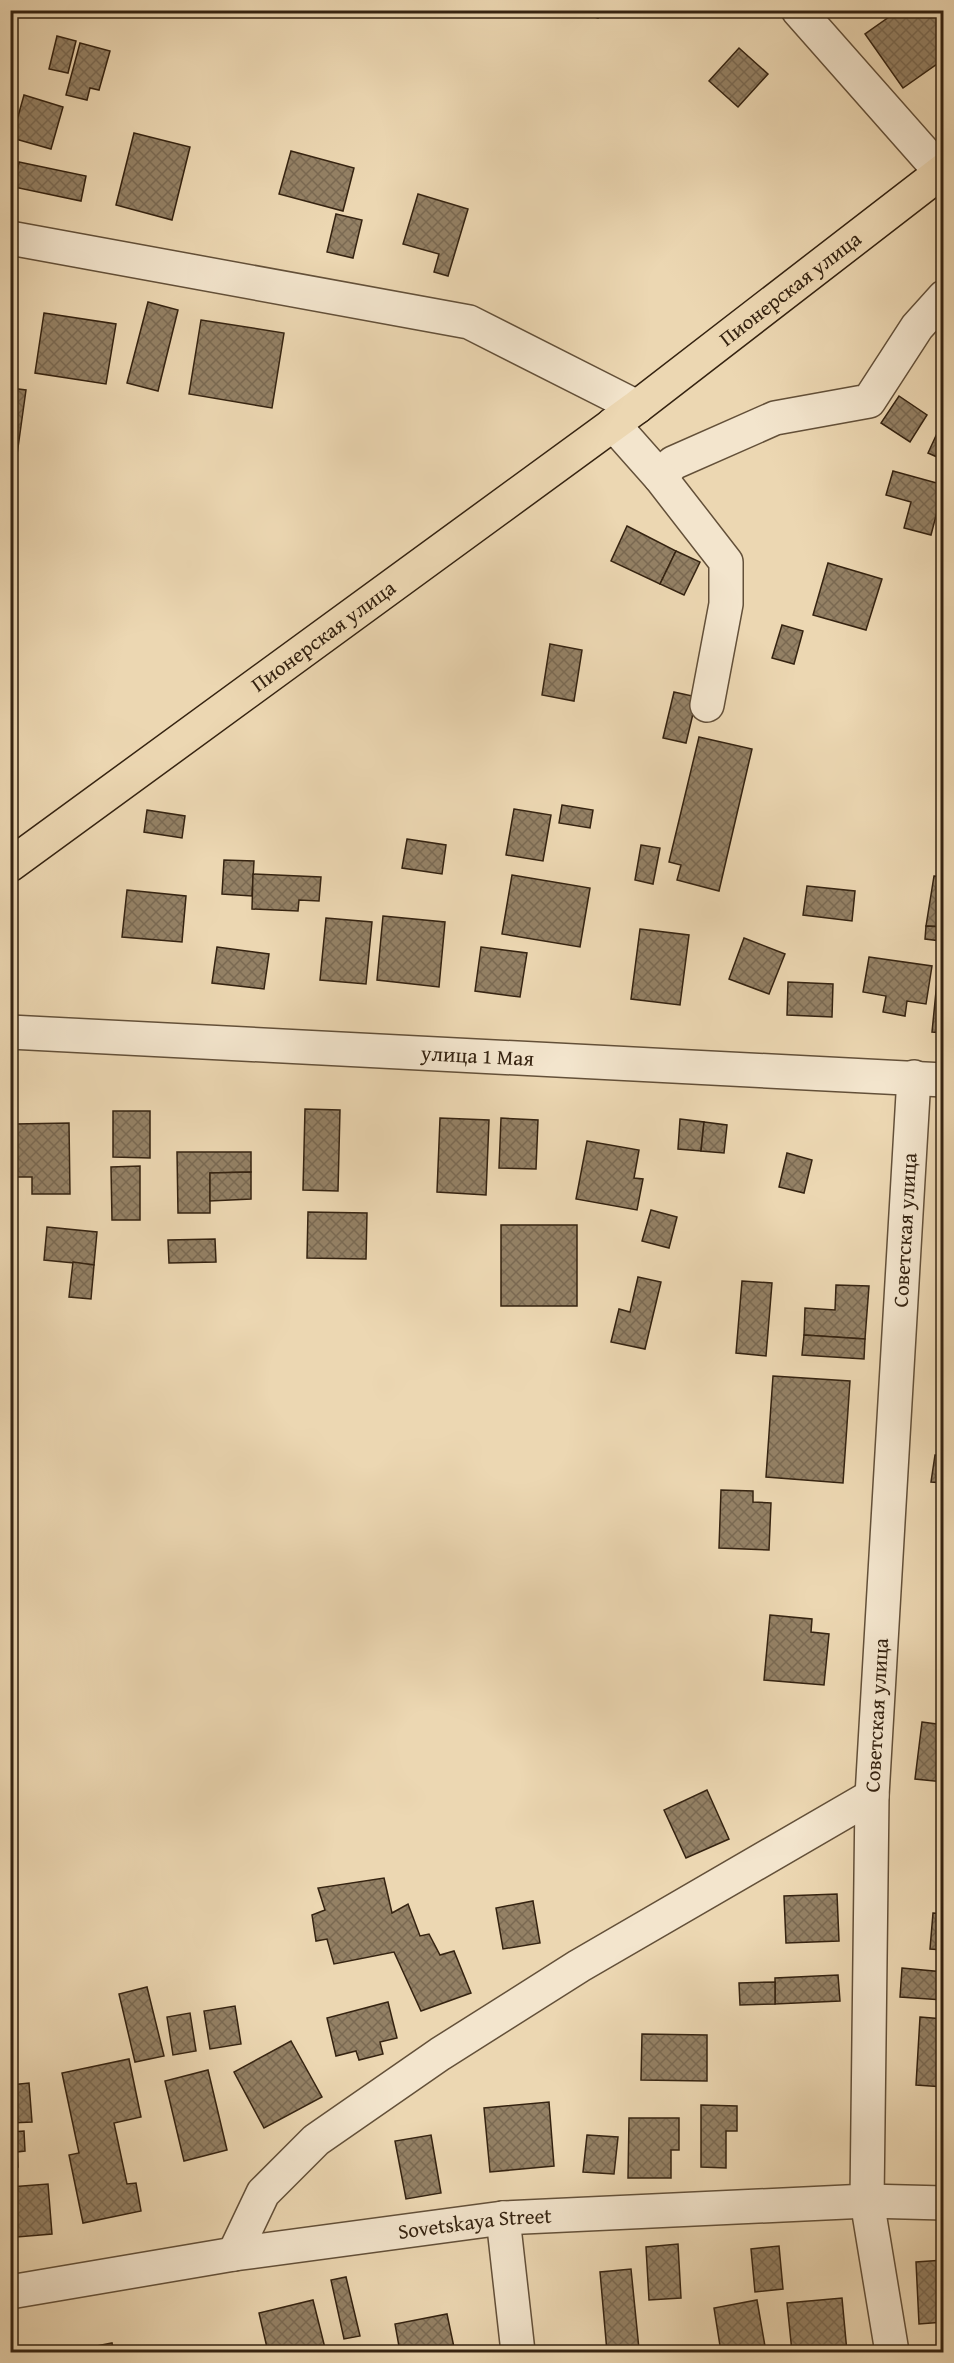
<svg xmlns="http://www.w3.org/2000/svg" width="954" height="2363" font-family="'Gentium Book Plus',serif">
<defs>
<pattern id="building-cross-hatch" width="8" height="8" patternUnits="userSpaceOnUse" patternTransform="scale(1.5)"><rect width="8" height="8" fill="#948165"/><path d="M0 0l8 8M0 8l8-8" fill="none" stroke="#7a6952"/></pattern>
</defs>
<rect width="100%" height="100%" fill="#ecd7b2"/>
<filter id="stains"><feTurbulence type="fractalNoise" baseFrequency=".00333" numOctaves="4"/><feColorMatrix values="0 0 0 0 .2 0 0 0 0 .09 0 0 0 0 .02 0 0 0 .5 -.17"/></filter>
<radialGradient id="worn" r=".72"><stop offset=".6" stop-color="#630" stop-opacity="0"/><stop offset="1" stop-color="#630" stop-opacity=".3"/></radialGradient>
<g fill="url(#building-cross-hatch)" stroke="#352311" stroke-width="1.5">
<path d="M572,10H600L598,18Z"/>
<path d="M899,10H942L944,13V59L903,88L865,34Z"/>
<path d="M57,36L76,41L68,73L49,69Z"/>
<path d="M80,43L110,51L99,90L90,88L87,100L66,95Z"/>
<path d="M739,48L768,74L738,107L709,81Z"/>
<path d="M24,95L63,107L51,149L12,138Z"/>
<path d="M134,133L190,147L172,220L116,205Z"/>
<path d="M291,151L354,168L343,211L279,194Z"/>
<path d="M19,162L86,176L81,201L14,187Z"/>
<path d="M418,194L468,209L448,276L434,272L439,254L403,244Z"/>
<path d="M336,214L362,220L353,258L327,252Z"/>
<path d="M148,302L178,310L158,391L127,383Z"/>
<path d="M44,313L116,324L106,384L35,373Z"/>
<path d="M201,320L284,333L272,408L189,394Z"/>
<path d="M10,388L26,390L16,462L10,461Z"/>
<path d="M899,396L927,415L910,442L881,423Z"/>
<path d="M940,427L944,429V460L928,453Z"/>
<path d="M893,471L944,485L931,535L904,528L911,502L886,495Z"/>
<path d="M627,526L676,551L660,584L611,561Z"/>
<path d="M676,551L700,562L684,595L660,584Z"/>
<path d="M828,563L882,579L866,630L813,615Z"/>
<path d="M782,625L803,631L794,664L772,658Z"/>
<path d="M550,644L582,650L574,701L542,695Z"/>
<path d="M674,692L697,697L686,743L663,738Z"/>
<path d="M699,737L752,749L719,891L677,880L681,865L669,862Z"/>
<path d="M562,805L593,810L590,828L559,823Z"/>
<path d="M514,809L551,815L543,861L506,855Z"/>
<path d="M147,810L185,816L182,838L144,832Z"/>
<path d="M407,839L446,845L442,874L402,868Z"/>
<path d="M641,845L660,848L653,884L635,880Z"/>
<path d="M224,860L254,861L252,896L222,894Z"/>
<path d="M253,874L321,877L319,901L299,900L298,911L252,909Z"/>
<path d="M512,875L590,888L580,947L502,934Z"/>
<path d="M934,876L944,877V927L926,926Z"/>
<path d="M807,886L855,891L852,921L803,915Z"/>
<path d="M127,890L186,896L182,942L122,937Z"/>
<path d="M383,916L445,922L439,987L377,980Z"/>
<path d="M326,918L372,922L366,984L320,980Z"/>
<path d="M926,926L944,927V1033L932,1032L941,941L925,939Z"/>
<path d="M640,929L689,935L680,1005L631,999Z"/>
<path d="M744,938L785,954L769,994L729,979Z"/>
<path d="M217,947L269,954L264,989L212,983Z"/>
<path d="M481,947L527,953L520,997L475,991Z"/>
<path d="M869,957L932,966L926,1004L907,1001L905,1016L883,1012L886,996L863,992Z"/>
<path d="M788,982L833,984L832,1017L787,1015Z"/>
<path d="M305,1109L340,1110L338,1191L303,1190Z"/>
<path d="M113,1111H150V1158L113,1157Z"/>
<path d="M440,1118L489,1120L486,1195L437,1192Z"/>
<path d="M501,1118L538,1120L536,1169L499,1168Z"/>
<path d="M680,1119L704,1122L701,1151L678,1149Z"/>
<path d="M704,1122L727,1125L724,1153L701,1151Z"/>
<path d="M69,1123L70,1194H32V1177H16L15,1124Z"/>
<path d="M587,1141L639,1150L634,1178L643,1179L637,1210L576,1199Z"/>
<path d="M177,1152H251V1172L210,1173V1213H178Z"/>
<path d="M787,1153L812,1160L804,1193L779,1187Z"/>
<path d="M140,1166V1220H112L111,1167Z"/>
<path d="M251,1172V1199L210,1201V1173Z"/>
<path d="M651,1210L677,1217L669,1248L642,1241Z"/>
<path d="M308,1212L367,1213L366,1259L307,1258Z"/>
<rect x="501" y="1225" width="76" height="81"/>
<path d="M47,1227L97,1232L94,1265L44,1260Z"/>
<path d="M215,1239L216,1262L169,1263L168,1240Z"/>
<path d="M73,1262L94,1265L91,1299L69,1297Z"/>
<path d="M638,1277L661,1282L645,1349L611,1342L619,1309L630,1312Z"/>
<path d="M742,1281L772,1283L766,1356L736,1353Z"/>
<path d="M836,1285L869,1286L865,1339L804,1335L805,1308L835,1310Z"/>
<path d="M804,1335L865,1339L864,1359L802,1355Z"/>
<path d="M773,1376L850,1381L843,1483L766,1477Z"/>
<path d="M935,1455L944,1456V1483L931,1482Z"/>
<path d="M721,1490L753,1491V1502L771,1503L769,1550L719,1548Z"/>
<path d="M770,1615L812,1619L811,1632L829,1634L824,1685L764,1680Z"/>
<path d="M922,1722L944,1725V1782L915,1779Z"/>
<path d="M707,1790L729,1839L686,1858L664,1810Z"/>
<path d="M384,1878L392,1913L408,1904L420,1936L429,1934L440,1955L454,1951L471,1993L421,2011L394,1952L334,1964L327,1939L316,1941L312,1915L325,1910L318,1888Z"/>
<path d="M837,1894L839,1941L786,1943L784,1896Z"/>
<path d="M533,1901L540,1943L503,1949L496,1908Z"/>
<path d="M933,1913L944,1914V1950L930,1949Z"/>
<path d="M902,1968L944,1972L943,2000L900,1997Z"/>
<path d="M838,1975L840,2001L775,2004V1978Z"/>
<path d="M775,1982V2004L740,2005L739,1983Z"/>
<path d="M147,1987L164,2056L135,2062L119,1994Z"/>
<path d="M388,2002L397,2038L380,2042L383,2054L359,2060L356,2051L336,2056L327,2018Z"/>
<path d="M235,2006L241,2044L210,2049L204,2011Z"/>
<path d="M190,2013L196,2051L173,2055L167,2017Z"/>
<path d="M920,2017L944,2019V2087L916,2085Z"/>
<path d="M642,2034L707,2035V2081L641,2080Z"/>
<path d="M291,2041L322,2097L264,2128L234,2072Z"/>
<path d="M129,2059L141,2117L114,2123L127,2184L136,2183L141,2211L83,2223L69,2155L79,2153L62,2073Z"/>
<path d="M208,2070L227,2150L184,2161L165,2081Z"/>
<path d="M29,2083L32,2122L10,2123V2085Z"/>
<path d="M549,2102L554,2166L490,2172L484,2108Z"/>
<path d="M701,2105L737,2106V2131H726V2168L701,2167Z"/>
<path d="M629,2118H679V2150H671V2178H628Z"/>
<path d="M24,2131L25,2151L17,2152L18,2167H10V2132Z"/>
<path d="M431,2135L441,2193L406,2199L395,2141Z"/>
<path d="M587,2135L618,2137L614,2174L583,2172Z"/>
<path d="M48,2184L52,2234L17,2237L15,2212L10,2213V2187Z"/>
<path d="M678,2244L681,2298L649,2300L646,2247Z"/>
<path d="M779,2246L783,2289L755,2292L751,2249Z"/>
<path d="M944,2260V2322L919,2324L916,2262Z"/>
<path d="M631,2269L639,2349L607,2352L600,2272Z"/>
<path d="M346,2277L360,2336L344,2339L331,2280Z"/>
<path d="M842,2298L847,2352H792L787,2303Z"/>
<path d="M313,2300L326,2352H268L259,2313Z"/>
<path d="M757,2300L766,2352H721L714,2308Z"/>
<path d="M447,2314L455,2352H400L395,2324Z"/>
<path d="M112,2343L114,2352H67Z"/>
</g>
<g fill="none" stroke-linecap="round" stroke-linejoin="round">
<defs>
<g id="minor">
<path d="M798,10L941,172"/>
<path d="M10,238L469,322L637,407"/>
<path d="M613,424L660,477L673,463L775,418L869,401L917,327L944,297"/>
<path d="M660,477L726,562V604L707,705"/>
<path id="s1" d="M10,1032L944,1080"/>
<path d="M503,2218L518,2352"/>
<path d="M234,2254L263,2193L316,2140L440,2054L579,1966L872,1796"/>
<path id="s2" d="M10,2292L234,2254L503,2218L867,2201L944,2203"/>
<path id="s3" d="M892,2352L867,2201L872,1796L914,1077"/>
</g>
<g id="major">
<path id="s4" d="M10,865L637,407L944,170"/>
</g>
</defs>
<use href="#minor" stroke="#635039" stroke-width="36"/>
<use href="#major" stroke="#352311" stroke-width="36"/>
<use href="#minor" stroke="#f3e5cd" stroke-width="33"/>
<use href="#major" stroke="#ecd7b2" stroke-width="33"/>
</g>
<g text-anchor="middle" stroke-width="6" stroke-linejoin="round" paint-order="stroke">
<g font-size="21" fill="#352311" stroke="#f3e5cd">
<text dy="7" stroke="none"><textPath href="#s4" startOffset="970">Пионерская улица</textPath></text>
<text dy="7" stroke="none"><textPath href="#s4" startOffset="388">Пионерская улица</textPath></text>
<text dy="7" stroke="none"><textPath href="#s1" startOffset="468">улица 1 Мая</textPath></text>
<text dy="7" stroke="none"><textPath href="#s3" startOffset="1125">Советская улица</textPath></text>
<text dy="7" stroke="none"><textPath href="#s3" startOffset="639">Советская улица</textPath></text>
<text dy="7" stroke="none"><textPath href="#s2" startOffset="470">Sovetskaya Street</textPath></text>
</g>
</g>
<rect width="954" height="2363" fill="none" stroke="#ecd7b2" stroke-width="36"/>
<rect x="12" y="12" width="930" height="2339" fill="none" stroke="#352311" stroke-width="3"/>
<rect x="18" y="18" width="918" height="2327" fill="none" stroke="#352311" stroke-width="1.5"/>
<rect width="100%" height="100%" filter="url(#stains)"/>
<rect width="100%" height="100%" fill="url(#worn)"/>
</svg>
